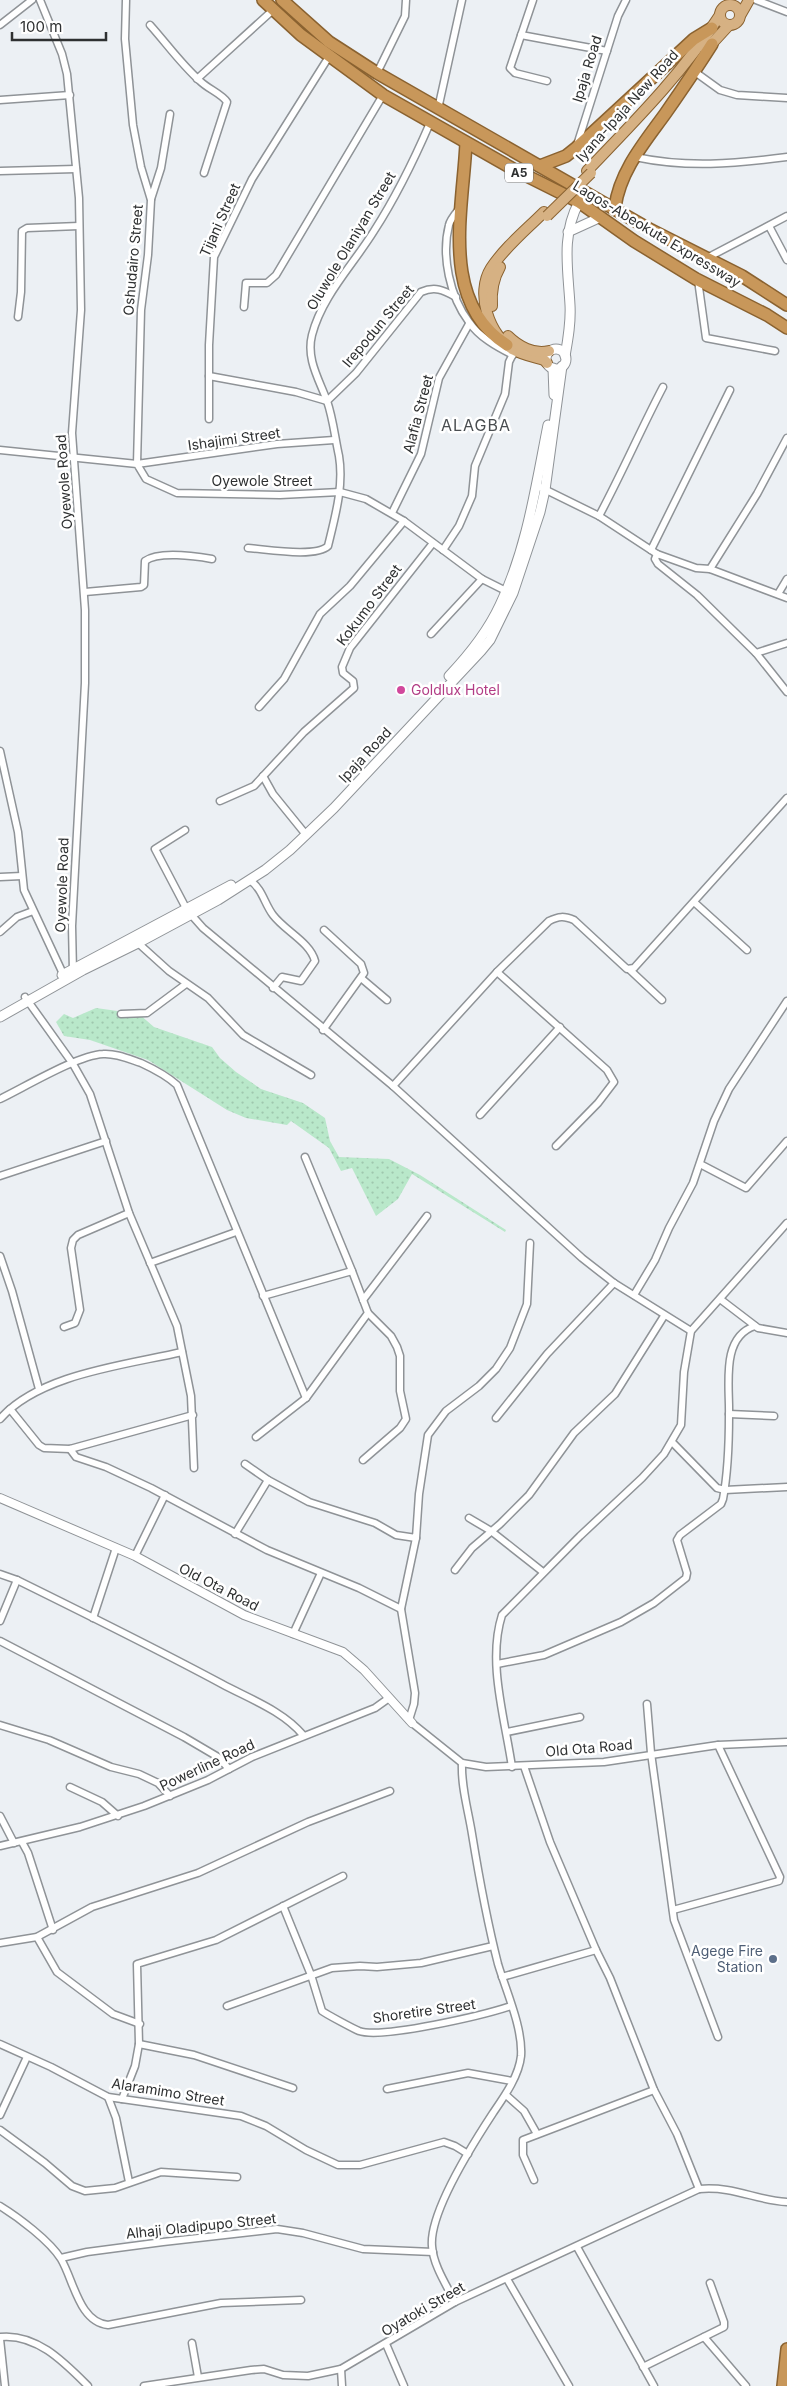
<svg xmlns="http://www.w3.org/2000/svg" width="787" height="2386" font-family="Inter,sans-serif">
<defs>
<pattern id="grass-dots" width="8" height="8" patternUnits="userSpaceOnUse" patternTransform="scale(1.25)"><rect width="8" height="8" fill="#b9e8ca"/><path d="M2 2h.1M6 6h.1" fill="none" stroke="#9fc7ae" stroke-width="1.8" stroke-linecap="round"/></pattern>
</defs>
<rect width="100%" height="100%" fill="#ecf0f4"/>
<path fill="url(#grass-dots)" d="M96,1008L139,1014L154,1027L212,1047L220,1058L236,1072L261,1089L303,1103L325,1118L330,1141L339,1157L389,1159L420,1175L506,1230L505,1232L412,1174L398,1199L376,1216L352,1168L341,1171L329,1148L291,1121L287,1125L246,1118L227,1110L148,1060L90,1040L64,1036L56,1022L64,1014L73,1018Z"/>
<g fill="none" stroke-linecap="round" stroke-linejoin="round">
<defs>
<g id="minor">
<path d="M40,0L62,54L67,74L79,198L81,310L72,433L85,610V683L72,926L73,972"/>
<path d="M126,0L125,39L133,125L141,167L151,200L148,255L141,310L137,464L277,444L334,440"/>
<path d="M533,0L510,68L515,73L547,81"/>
<path d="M756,0L787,12"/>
<path d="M0,25L32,0"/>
<path d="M150,25C167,44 181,64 200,81C208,89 222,94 227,102L204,173"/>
<path d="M521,35L607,51"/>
<path d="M695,72L720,90L737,95L787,98"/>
<path d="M377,73L405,16L406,0"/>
<path d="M197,79L273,10"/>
<path d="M0,100L70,95"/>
<path d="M438,109L462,0"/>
<path d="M577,145L618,16L626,0"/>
<path d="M635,157C687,168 734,164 787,157"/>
<path d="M0,171L76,169"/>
<path d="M151,199L161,168L170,114"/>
<path d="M459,209C455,214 450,220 449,225C441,256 450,297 469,322C479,337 497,347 513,355"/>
<path d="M769,226L787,260"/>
<path d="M707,258L787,216"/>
<path d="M698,280L706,338L775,351"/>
<path d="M244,307L246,283H267L276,275L383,95"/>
<path d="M18,317L21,292L22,231L27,228L79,226"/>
<path d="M209,376L296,392L327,401L356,373L421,292C435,286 443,290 456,297"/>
<path d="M209,419V345L214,257L252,179L330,55"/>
<path d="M0,450L137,464L146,479L177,493L280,495L340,492L366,499L404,521L482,579L506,591"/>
<path d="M536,485L599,516L657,554L696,568L710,569L787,598"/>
<path d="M392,513L421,454L439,378L469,324"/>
<path d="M599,516C622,473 641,429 663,387"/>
<path d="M248,548C265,549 316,558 328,546C335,517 344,486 339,456C335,438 333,418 327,401C319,379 306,359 312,335C322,296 353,265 374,231C396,197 414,160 430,123"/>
<path d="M443,550L459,526L472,496L475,466L505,394L509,362L515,350"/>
<path d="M651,550L730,390"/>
<path d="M657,554L655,559L658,564L697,595L756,653L787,692"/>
<path d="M710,569L757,494L787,438"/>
<path d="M85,592L141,587L144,585L145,561C158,551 195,556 212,559"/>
<path d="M778,594L787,579"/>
<path d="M431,634L482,579"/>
<path d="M756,653L787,643"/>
<path d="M259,707L284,679L320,614L350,586L404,521"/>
<path d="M0,751L18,832L24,890L65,978"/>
<path d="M263,776L273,794L303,831"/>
<path d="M220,801L254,786L304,732L354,688L353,681L343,673L342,667L350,648L433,543"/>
<path d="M185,830L155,849L187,910L203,928L393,1086L582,1258L614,1283L691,1331"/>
<path d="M0,877L22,876"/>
<path d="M250,880C263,890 264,903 273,915C285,931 310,942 315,961L301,981L282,977L273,988"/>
<path d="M694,902L747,950"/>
<path d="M0,932L17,917L33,911"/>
<path d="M138,943L169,971L208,998L243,1035L311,1075"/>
<path d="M630,970L662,1000"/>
<path d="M497,972L607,1070L614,1082L598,1103L556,1146"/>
<path d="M361,978L387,1000"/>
<path d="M25,997L73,1064L90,1094L129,1213L177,1326L191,1396L194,1468"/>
<path d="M121,1014L147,1013L186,984"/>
<path d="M323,1030L364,973L361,964L324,930"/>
<path d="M393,1086L497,972L549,921C559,916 564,916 574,920L627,969L634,968L787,798"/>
<path d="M0,1099C25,1087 78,1055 103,1054C116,1053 129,1059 141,1063C154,1069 166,1075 177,1085L306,1398"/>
<path d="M480,1115L560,1027"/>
<path d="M305,1157L352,1271"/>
<path d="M700,1164L746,1188L787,1141"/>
<path d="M0,1176L106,1141"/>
<path d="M0,1256L12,1291L39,1389"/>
<path d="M150,1263L236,1232"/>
<path d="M634,1295L655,1260L669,1228L693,1183L714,1121L729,1089L787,1001"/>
<path d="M720,1299L758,1328L787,1333"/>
<path d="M363,1300L427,1216"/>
<path d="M64,1327L75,1323L80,1310L71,1248L73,1240L78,1235L129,1213"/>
<path d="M10,1409L39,1445L44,1448L70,1449L193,1415"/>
<path d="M729,1414L774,1416"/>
<path d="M496,1418L547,1354L614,1283"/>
<path d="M0,1419C39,1374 126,1365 182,1352"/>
<path d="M256,1437L306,1398L368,1313L352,1271L263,1296"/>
<path d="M672,1442L717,1488L725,1490L787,1487"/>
<path d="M70,1449L76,1457L106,1467L151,1488L267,1550L359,1588L401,1609L416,1538"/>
<path d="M363,1460L400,1428L406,1419L400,1391V1356L397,1347L391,1336L368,1313"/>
<path d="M245,1464L268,1480L309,1502L375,1523L396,1535L416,1538L419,1494L428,1435L446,1411L479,1386L496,1369L510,1348L527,1304L530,1243"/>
<path d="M469,1518L491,1531L543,1572"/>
<path d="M235,1534L268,1480"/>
<path d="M135,1556L165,1495"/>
<path d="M455,1570L472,1548L500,1524L529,1495L574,1433L615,1394L664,1316"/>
<path d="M0,1574L17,1580C86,1614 155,1648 222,1684C250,1699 283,1711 303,1735"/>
<path d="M401,1609L415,1693L414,1704L409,1720"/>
<path d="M93,1618L116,1548"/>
<path d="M0,1621L17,1580"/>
<path d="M293,1634L321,1573"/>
<path d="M0,1641L184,1737L218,1757L229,1769"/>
<path d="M497,1664L544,1655L621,1622L654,1603L686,1578L687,1573L677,1540L680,1535L721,1504L723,1499C728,1472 729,1442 729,1415C730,1387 720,1337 755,1326"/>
<path d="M647,1704L651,1753L674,1920L718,2037"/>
<path d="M412,1723L462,1763L486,1767L604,1762L718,1745L787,1742"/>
<path d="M0,1725L49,1740L111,1767L139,1774L158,1783L170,1796"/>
<path d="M507,1732L580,1717"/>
<path d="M524,1766L550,1842L596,1950L610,1978L654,2090L677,2134L699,2189"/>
<path d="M512,1767C505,1719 487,1662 502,1615L580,1536L642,1478L664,1454L681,1425L684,1372L691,1331L787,1223"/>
<path d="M70,1787L102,1802L118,1816"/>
<path d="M0,1816L14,1843"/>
<path d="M22,1842L28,1853L53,1930"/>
<path d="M0,1846L80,1827L144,1806L208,1780L252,1757L375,1708L389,1698"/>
<path d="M283,1906L311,1975L322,2011C326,2014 354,2029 359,2031C383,2039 484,2015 511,2006"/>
<path d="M673,1910L779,1881L780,1877L718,1745"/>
<path d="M37,1937L57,1972L113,2014L140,2024"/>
<path d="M0,1943L37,1937L92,1907L198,1873L308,1822L390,1791"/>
<path d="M502,1977L596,1950"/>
<path d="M227,2006L332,1968L360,1966L377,1967L421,1963L493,1946"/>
<path d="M0,2044L51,2067L108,2097L241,2116L266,2126L306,2150L338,2165H360L444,2142L455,2146L468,2154"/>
<path d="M139,2044L194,2055L293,2088"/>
<path d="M387,2089L468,2073L512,2081"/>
<path d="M506,2095L524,2111L537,2134"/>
<path d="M108,2097L116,2118L129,2182"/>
<path d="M122,2099L135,2066L139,2044L137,1964L216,1940L343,1876"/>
<path d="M0,2115L27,2057"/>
<path d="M0,2130L45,2163L72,2186L85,2191L115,2188L161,2172L237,2177"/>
<path d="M534,2180L523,2155V2140L654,2090"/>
<path d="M0,2206C18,2217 50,2241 61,2259C74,2281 79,2322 108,2325L221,2303L301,2300"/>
<path d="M577,2247L654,2386"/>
<path d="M61,2258L87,2252L163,2242L277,2229L303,2233L363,2249L433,2252"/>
<path d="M507,2279L569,2386"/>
<path d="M455,2302C447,2286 433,2265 432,2246C429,2212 474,2142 493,2113C504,2097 519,2076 521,2056C523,2028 506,1991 498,1964C487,1921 479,1877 472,1834C468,1809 461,1787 462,1763"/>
<path d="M0,2337C36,2333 64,2362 88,2386"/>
<path d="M704,2337L746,2386"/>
<path d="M0,2339L5,2386"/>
<path d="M192,2343L198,2377"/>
<path d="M386,2344L404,2386"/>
<path d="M643,2367L724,2327V2322L710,2283"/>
<path d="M341,2369L342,2386"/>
<path d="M144,2386L251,2370L264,2369L283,2375L308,2376L341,2369L455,2302L699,2189C735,2186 754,2200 787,2202"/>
</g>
<path id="tertiary" d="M0,1498L135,1556L244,1615L343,1652L364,1670L412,1723"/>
<g id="secondary">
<path d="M568,232L601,217"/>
<circle cx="556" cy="359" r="10"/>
<path d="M565,356C568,339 571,323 570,305C568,269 561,235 579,202"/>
<path d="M553,368L554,395"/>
<path d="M449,676C469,655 488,631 500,605C527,549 536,485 548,425"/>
<path d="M62,975L231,885"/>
<path d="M0,1017L83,970L138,943L218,900L265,870L290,850L334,808L481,651L490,640L513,593L540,512L545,490L562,366"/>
</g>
<g id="primary">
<circle cx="730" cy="15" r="10"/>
<path d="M741,14L749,0"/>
<path d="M706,50L729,25"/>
<path d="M587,171C634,122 683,73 720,15"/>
<path d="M544,212C526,230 505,247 491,268C475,293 489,336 514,350C523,355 534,357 544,360L547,363"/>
<path d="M492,306C491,292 493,279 500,267"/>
<path d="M508,336C518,346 534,355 549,351"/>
</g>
<g id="trunk">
<path d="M263,0L301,35L383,95L515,170L579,202L634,241L696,279L767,315L787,328"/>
<path d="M282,0L329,42L377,73L651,230L742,276L787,305"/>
<path d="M466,143C463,210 439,302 507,345"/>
<path d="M540,166L566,156L576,148L694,39L712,28"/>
<path d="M615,207C620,171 644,143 665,114C681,91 697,68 712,44"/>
<path d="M783,2386L787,2349"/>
</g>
</defs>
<use href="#minor" stroke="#8f9397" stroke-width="9"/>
<use href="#tertiary" stroke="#8f9397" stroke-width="10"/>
<use href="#secondary" stroke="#8f9397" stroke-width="11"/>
<use href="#primary" stroke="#8a6230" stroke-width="12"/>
<use href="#trunk" stroke="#8a6230" stroke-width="14"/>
<use href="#minor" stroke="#fff" stroke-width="6"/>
<use href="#tertiary" stroke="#fff" stroke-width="8"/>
<use href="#secondary" stroke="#fff" stroke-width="9"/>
<use href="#primary" stroke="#d6b183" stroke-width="10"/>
<use href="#trunk" stroke="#c8975a" stroke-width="11"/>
<defs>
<path id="primary-bridge" d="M547,216L591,173"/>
</defs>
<use href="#primary-bridge" stroke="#8a6230" stroke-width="12" stroke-linecap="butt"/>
<use href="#primary-bridge" stroke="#d6b183" stroke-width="10"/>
</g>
<circle fill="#d1479c" stroke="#fff" stroke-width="2" cx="401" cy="690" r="5"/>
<circle fill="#5c6f8a" stroke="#fff" stroke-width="2" cx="773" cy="1959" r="5"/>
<g text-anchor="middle" stroke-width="5" stroke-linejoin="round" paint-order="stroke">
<rect fill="#fff" stroke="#6d6e6f" stroke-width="1" x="505" y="163.5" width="28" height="19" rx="4"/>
<g font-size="12" font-weight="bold" fill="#2e3031">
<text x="519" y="177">A5</text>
</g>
<g font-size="14" fill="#2e3031" stroke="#fff">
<text transform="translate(587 69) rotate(-73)" y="5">Ipaja Road</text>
<text transform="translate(627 106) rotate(-48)" y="5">Iyana-Ipaja New Road</text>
<text transform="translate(220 220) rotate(-66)" y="5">Tijani Street</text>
<text transform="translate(657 234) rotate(31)" y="5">Lagos-Abeokuta Expressway</text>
<text transform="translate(351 241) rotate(-59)" y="5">Oluwole Olaniyan Street</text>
<text transform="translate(133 260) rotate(-85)" y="5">Oshudairo Street</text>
<text transform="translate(378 326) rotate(-50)" y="5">Irepodun Street</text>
<text transform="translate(418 414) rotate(-75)" y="5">Alafia Street</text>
<text transform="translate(234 439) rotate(-8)" y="5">Ishajimi Street</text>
<text x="262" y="486">Oyewole Street</text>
<text transform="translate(64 482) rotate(-94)" y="5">Oyewole Road</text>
<text transform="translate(369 605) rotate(-53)" y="5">Kokumo Street</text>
<text transform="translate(365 755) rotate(-47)" y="5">Ipaja Road</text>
<text transform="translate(62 885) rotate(-88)" y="5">Oyewole Road</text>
<text transform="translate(219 1587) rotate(27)" y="5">Old Ota Road</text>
<text transform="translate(589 1748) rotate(-5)" y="5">Old Ota Road</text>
<text transform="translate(207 1765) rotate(-25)" y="5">Powerline Road</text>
<text transform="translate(424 2011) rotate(-8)" y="5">Shoretire Street</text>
<text transform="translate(168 2092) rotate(9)" y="5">Alaramimo Street</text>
<text transform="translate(201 2226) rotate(-6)" y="5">Alhaji Oladipupo Street</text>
<text transform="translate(423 2309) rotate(-30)" y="5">Oyatoki Street</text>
</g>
<g font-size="14" fill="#b23c85" stroke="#fff" text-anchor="start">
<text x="411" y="695">Goldlux Hotel</text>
</g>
<g font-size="14" fill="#4e5e75" stroke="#fff" text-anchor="end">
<text x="763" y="1956">Agege Fire<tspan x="763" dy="16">Station</tspan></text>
</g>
<g font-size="16" letter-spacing="1" fill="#4a4e51" stroke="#fff">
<text x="476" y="431">ALAGBA</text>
</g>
</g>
<path d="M12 32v8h94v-8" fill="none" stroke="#2e3031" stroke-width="2.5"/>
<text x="20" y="32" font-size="15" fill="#2e3031" stroke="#ffffff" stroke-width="4" paint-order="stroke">100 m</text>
</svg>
